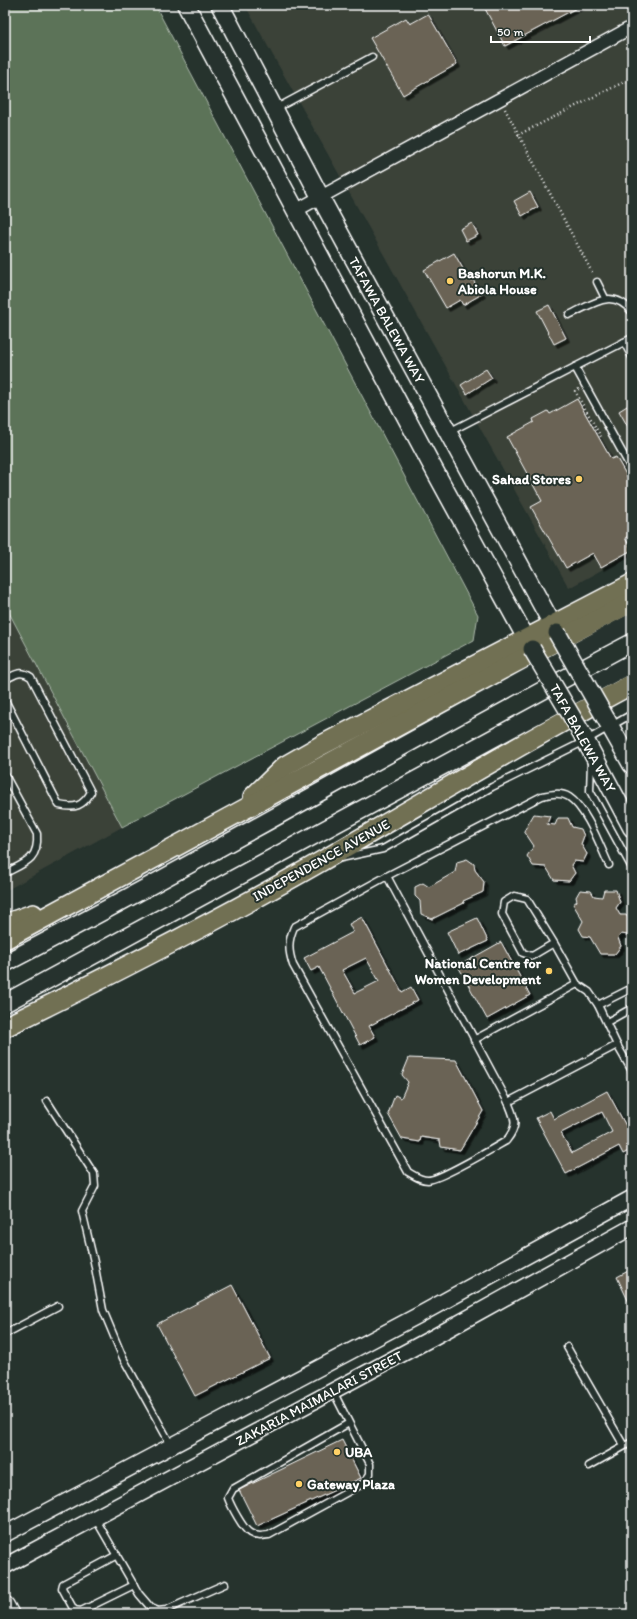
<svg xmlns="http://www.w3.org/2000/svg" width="637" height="1619" font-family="Itim,sans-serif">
<defs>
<filter id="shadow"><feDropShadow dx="3.5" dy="3.5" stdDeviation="0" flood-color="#0009"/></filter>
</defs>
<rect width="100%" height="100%" fill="#26332d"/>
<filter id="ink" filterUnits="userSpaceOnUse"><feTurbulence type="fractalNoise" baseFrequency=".025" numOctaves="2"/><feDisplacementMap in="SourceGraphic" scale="8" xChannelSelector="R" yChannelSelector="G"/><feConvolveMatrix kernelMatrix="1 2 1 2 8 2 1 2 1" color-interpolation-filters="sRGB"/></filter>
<g filter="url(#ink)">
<g fill="#3b4239">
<path d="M245,5H632V553L569,588Z"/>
<path d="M5,605L122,827L5,891Z"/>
</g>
<path fill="#5b7358" stroke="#adb9ac" d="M5,5H155L478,615L474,640L122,827L5,605Z"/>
<g fill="#6b6454" stroke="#fff" fill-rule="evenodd" filter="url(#shadow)">
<path d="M483,5H582L505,46Z"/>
<path d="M428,14L457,64L403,95L370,38L406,18L410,24Z"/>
<path d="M530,192L538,207L522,216L514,201Z"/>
<path d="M472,223L478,235L466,241L460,229Z"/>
<path d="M454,253L470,281L473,280L482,294L463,305L460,300L446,308L424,270Z"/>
<path d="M549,305L566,338L554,344L537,311Z"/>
<path d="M486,369L492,378L467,394L461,385Z"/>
<path d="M577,399L611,459L616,457L632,485V534L625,538L632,550L601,567L593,553L566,568L531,507L542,501L507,437L534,422L533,419L548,411L550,414Z"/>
<path d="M632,403V434L619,411Z"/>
<path d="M534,814L550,816L547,824L555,825L558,818H568L572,827L581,829L584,836L581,844L587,854L583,862L574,861L571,865L575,873L569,881L554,880L546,867L533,866L527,856L534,846L524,831Z"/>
<path d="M467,859L474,864L475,870L484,882L483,892L463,901L464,903L432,919L421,914L420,901L415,896V887L423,883L429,887L455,872L457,862Z"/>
<path d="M580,890L591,891L594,896L602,897L604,890H616L620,902L616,908L620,915H626L632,923V930L628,935L621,934L618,938L621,946L615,954H600L590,937L583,936L579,929L583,921L573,904L577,901L576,897Z"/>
<path d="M362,917L402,992L411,987L418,1000L369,1026L375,1037L360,1045L319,967L311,971L304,958L353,932L349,924ZM366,958L379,981L355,993L342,970Z"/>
<path d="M477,918L488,941L458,955L447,932Z"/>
<path d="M501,942L530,995L487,1019L458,966Z"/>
<path d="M409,1058L456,1060L483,1111L460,1150L441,1147L440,1140L421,1137L420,1142L402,1139L388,1114L395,1095L401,1098L408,1082L402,1075Z"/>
<path d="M607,1091L632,1137V1149L623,1154L619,1146L566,1174L536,1118L550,1111L554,1119ZM602,1112L612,1132L572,1153L561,1133Z"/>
<path d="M632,1269V1309L617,1277Z"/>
<path d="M232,1285L270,1358L195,1396L157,1324Z"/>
<path d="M342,1440L361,1478L257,1526L239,1490Z"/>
</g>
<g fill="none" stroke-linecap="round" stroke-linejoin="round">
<defs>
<g id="service">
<path d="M275,109L372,57"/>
<path d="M597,282L605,298"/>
<path d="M569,315C593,304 612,287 632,312"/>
<path d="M624,342L632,357"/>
<path d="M575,367L632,338"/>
<path d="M449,432L575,367L632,470"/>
<path d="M5,680C15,674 21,670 31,677L91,792C83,806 75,809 59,805L5,700"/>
<path d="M591,762L590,791L632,868"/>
<path d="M5,775L37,834C39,860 25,863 5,873"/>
<path d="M341,858L383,849L492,787L585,741L632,714"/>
<path d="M387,876L508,1102C515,1119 519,1125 506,1141C492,1149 440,1180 428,1180C420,1180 415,1176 408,1172L293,965C288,950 288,941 294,927Z"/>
<path d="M387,876L542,796C551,794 561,792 569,797C587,809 600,846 609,865"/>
<path d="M598,1005L632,988"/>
<path d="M607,1022L632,1008"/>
<path d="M474,1040L577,984"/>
<path d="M617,1045L632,1071"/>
<path d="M47,1101L94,1174L95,1186L82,1211L94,1262L103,1310L123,1358L171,1445"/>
<path d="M508,1102L617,1045L598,1005L589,992L577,984L554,943L527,899L514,896L504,902L502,914L523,953L532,956L554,943"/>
<path d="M5,1334L58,1306"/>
<path d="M567,1347L624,1446"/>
<path d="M333,1391L370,1464V1474L364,1483L269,1535C262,1536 256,1537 250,1533C243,1529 231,1506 228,1498L233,1489L349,1423"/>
<path d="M589,1466L632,1442"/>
<path d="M95,1518L139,1594L151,1608L158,1611L166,1610L225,1584"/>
<path d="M117,1555L63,1584L62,1588L74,1610L81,1611L134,1585"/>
</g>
<path id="minor" d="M295,211L632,27"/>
<g id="tertiary">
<path d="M5,1534L419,1315L632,1198"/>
<path d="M5,1566L432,1338L632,1227"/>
</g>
<g id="secondary">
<path d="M186,5L430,462L532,649"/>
<path d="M220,5L324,204L557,633"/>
<path d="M606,719L632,765"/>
<path d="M581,732L632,828"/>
<path d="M5,963C216,854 421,732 632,622"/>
<path d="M5,1003L632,663"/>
<path d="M5,1605L10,1614"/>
</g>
<g id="primary">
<path d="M253,797L285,766L320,746L632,584"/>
<path d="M5,924L33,914"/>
<path d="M5,939L501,670L632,602"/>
<path d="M5,1027C111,975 217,921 320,862C424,802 526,740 632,684"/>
</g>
</defs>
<use href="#service" stroke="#fff" stroke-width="9"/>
<use href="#minor" stroke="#fff" stroke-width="15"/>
<use href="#tertiary" stroke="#fff" stroke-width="18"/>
<use href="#secondary" stroke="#fff" stroke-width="20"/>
<use href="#primary" stroke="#fff" stroke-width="22"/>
<g stroke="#fff" stroke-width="2.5" stroke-dasharray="1 3" stroke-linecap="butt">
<path d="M505,109L593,274"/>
<path d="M518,135L632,78"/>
<path d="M579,389L575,391L601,437"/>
</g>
<use href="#service" stroke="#26332d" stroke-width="6"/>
<use href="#minor" stroke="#26332d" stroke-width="12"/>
<use href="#tertiary" stroke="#26332d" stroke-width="15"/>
<use href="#secondary" stroke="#26332d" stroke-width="17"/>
<use href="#primary" stroke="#716f52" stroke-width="19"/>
<defs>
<g id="secondary-bridge">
<path d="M557,633L606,719"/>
<path d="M532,649L581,732"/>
</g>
</defs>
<use href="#secondary-bridge" stroke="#fff" stroke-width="20" stroke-linecap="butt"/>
<use href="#secondary-bridge" stroke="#26332d" stroke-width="17"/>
</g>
</g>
<g fill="#ffd166" stroke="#26332d" stroke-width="1.5">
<circle cx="450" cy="281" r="4"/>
<circle cx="579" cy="479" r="4"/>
<circle cx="549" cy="971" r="4"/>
<circle cx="337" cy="1452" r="4"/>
<circle cx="299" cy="1484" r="4"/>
</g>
<g text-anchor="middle" stroke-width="4" stroke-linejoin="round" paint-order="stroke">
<g font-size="14" font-weight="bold" fill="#fff" stroke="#26332d" text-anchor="start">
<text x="458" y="278">Bashorun M.K.<tspan x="458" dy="16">Abiola House</tspan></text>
<text x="571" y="484" text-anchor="end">Sahad Stores</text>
<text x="541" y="968" text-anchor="end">National Centre for<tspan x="541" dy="16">Women Development</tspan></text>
<text x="345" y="1457">UBA</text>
<text x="307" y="1489">Gateway Plaza</text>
</g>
<g font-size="14" fill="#fff" stroke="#26332d">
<text transform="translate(387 320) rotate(61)" y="5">TAFAWA BALEWA WAY</text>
<text transform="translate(583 738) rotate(61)" y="5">TAFA BALEWA WAY</text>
<text transform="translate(321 860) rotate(-29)" y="5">INDEPENDENCE AVENUE</text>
<text transform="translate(319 1398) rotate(-28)" y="5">ZAKARIA MAIMALARI STREET</text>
</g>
</g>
<rect width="637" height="1619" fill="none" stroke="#26332d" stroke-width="20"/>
<rect x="10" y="10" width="617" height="1599" fill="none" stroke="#fff" stroke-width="1.5" filter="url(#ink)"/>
<path d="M491 36v6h99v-6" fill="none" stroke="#ffffff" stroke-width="2"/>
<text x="497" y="36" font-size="12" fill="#ffffff" stroke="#26332d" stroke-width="3" paint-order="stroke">50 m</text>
</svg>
